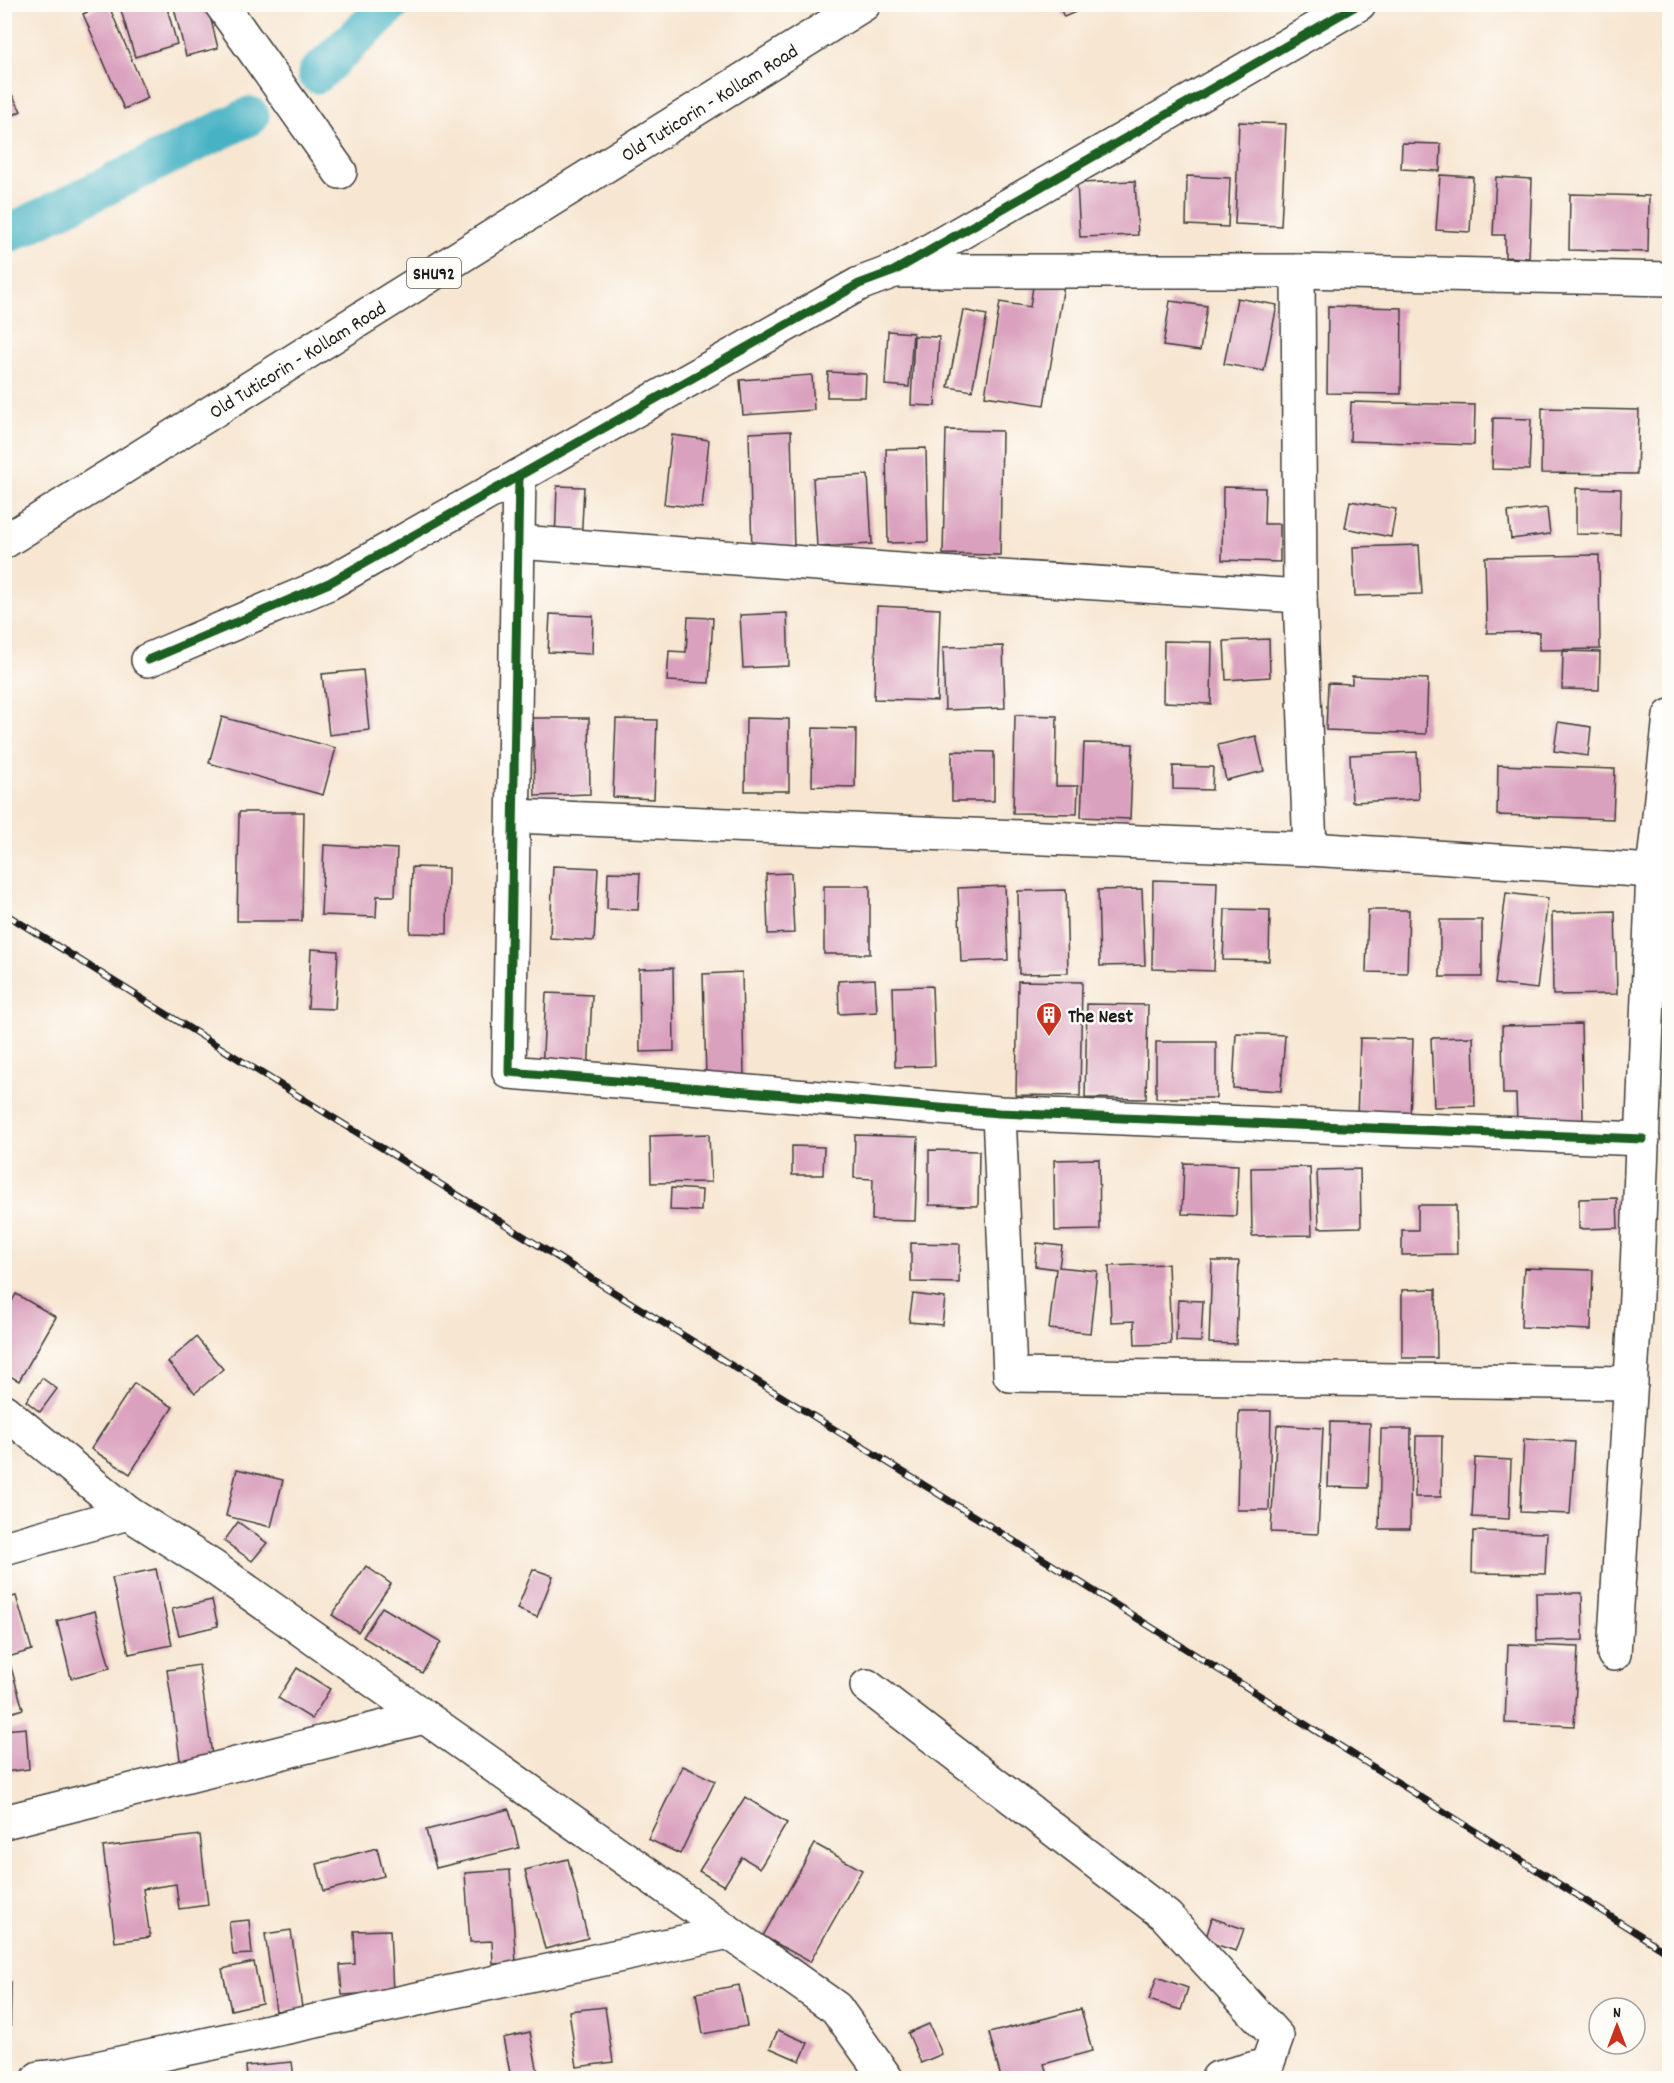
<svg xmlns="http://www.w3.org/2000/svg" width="1674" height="2083" font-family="Dekko,sans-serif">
<rect width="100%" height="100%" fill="#fdfcf7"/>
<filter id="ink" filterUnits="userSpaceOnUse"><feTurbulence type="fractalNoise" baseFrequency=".0167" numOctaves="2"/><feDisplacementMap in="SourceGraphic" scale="12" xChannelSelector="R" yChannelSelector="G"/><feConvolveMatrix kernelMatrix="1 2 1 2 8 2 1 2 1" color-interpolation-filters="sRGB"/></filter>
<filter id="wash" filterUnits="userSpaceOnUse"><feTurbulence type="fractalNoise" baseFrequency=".008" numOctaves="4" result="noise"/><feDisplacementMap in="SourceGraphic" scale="24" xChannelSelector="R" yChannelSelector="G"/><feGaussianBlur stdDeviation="1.35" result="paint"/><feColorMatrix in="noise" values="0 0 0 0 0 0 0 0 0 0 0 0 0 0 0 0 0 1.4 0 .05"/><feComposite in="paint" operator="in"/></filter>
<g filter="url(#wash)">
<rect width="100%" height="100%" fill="#f7e6d1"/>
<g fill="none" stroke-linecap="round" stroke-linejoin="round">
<g stroke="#46b2c4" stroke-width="39">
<path d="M317,74L391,4"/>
<path d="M4,236L250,116"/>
</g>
</g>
<g id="blocks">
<g fill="#daa1be">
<path d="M106,4H108L148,98L124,109L83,14Z"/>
<path d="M119,4H166L177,44L135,57Z"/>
<path d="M173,4H207L218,48L186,56Z"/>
<path d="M1058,4H1085L1087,7L1064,17Z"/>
<path d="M1168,4H1184V5L1170,9Z"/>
<path d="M4,80L21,111L4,121Z"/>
<path d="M1239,122L1286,124L1281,226L1235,224Z"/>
<path d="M1402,143L1441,144L1440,171L1401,169Z"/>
<path d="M1440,175L1473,177L1470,232L1436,230Z"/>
<path d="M1187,176L1230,178L1228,227L1186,225Z"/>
<path d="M1496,177L1532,179L1529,258L1505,257V235H1493Z"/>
<path d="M1135,181L1138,235L1080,237L1077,183Z"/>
<path d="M1570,194L1649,196L1648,252L1569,250Z"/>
<path d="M1034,280L1064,285L1044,405L985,396L1000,302L1030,307Z"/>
<path d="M1237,298L1277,305L1264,371L1224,364Z"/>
<path d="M1170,301L1207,306L1200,351L1163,346Z"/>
<path d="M1328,306L1402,308L1401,394L1327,393Z"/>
<path d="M963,310L987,315L972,391L948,387Z"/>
<path d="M888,331L913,333L909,387L885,385Z"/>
<path d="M914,336L939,337L935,406L911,405Z"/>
<path d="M828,372L866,374L865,397H827Z"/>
<path d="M812,375L814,410L743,415L740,380Z"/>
<path d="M1351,402L1475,405L1474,445L1350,441Z"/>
<path d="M1542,408L1639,410L1637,474L1541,473Z"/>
<path d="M1493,418L1531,419L1529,470L1492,469Z"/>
<path d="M946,430L1002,431L1000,555L943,554Z"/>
<path d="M791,431L794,550L752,552L749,433Z"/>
<path d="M672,435L709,440L702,508L664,504Z"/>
<path d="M926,448L928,542L888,543L886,449Z"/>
<path d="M868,475L872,544L817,547L813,478Z"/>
<path d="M557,486L584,487L581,544L555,543Z"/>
<path d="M1223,487L1265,488L1264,524H1280V562L1222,560Z"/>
<path d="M1576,488L1621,489L1620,535L1576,534Z"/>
<path d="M1350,501L1396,509L1391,537L1345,528Z"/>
<path d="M1547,508L1550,534L1511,539L1508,512Z"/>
<path d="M1419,545L1422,594L1355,596L1353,547Z"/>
<path d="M1599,555L1600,649L1539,650V632L1487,633L1485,557Z"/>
<path d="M877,606L940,609L937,701L874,699Z"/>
<path d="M787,613L789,666L743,668L740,615Z"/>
<path d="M550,614L593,616L592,654L548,652Z"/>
<path d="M688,617L713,618L709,683L667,681L669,651L686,652Z"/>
<path d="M1269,639L1270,677L1226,680L1224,641Z"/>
<path d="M1164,641L1212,642L1211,704L1163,702Z"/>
<path d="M1003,646L1005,708L945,710L943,647Z"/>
<path d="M1563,651L1600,652L1599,690L1562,689Z"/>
<path d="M363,670L369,730L329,735L322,674Z"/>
<path d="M1352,676L1428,679L1426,734L1326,730L1328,683L1352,684Z"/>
<path d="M1015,715L1057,716L1056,786H1078L1077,814L1013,813Z"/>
<path d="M222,717L336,748L323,795L209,763Z"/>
<path d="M533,718H589L590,794L535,796Z"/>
<path d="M746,718L789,719V791H745Z"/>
<path d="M616,719L657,720L654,799L613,797Z"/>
<path d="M1558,722L1591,727L1588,756L1554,751Z"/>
<path d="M813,728L856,729L855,787L812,786Z"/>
<path d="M1256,736L1264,771L1226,780L1218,745Z"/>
<path d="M1084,743L1133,744L1130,819L1081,817Z"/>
<path d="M952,751L994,752V801H952Z"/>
<path d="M1417,752L1419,799L1352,802L1350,755Z"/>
<path d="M1498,765L1615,769L1613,819L1497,815Z"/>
<path d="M1173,766L1213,767L1212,790L1173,789Z"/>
<path d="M239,812H304L302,921H237Z"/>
<path d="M324,845L397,849L395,896H377L376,917L321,915Z"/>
<path d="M553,866L598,868L594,941L550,938Z"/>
<path d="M412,867L448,868L447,934L410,933Z"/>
<path d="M608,872L640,873L638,910L607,909Z"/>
<path d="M791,873L794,933L768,934L766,874Z"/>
<path d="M1153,880L1217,882L1214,971L1152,969Z"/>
<rect x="824" y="886" width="46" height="68"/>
<path d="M1005,886L1008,960L961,962L958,888Z"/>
<path d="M1142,889L1145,965L1100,966L1098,890Z"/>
<path d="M1066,890L1068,973L1019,974L1018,891Z"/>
<path d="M1506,893L1548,898L1537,989L1495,984Z"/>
<path d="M1225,909L1270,910L1269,961L1223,960Z"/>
<path d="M1368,910H1409L1407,973L1366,972Z"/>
<path d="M1615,911L1617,994L1553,995L1552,913Z"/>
<rect x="1440" y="920" width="42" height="57"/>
<path d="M311,949L338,951L335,1009L308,1008Z"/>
<path d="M673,968L674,1051L640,1052L639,969Z"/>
<path d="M742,972L744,1076L706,1077L703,974Z"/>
<path d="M875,979L877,1012L839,1014L838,981Z"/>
<path d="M1018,981L1082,982L1080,1096L1016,1095Z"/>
<path d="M932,986L935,1066L895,1067L893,987Z"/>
<path d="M546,993L592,995L588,1075L542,1072Z"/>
<path d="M1087,1004L1148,1005L1146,1099L1085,1098Z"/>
<path d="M1581,1024L1583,1121L1517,1122L1516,1094H1503L1502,1026Z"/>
<path d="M1236,1033L1285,1035L1281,1091L1233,1088Z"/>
<path d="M1473,1037L1475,1106L1434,1107L1431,1038Z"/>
<path d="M1360,1038L1413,1039L1410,1118L1357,1117Z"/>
<rect x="1156" y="1042" width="60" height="56"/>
<path d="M709,1134L711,1182L651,1183L650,1136Z"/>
<path d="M855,1135L918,1137L915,1221L872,1220L873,1179L854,1178Z"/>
<path d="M792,1146L824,1147L823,1175H792Z"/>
<path d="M929,1150L979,1151L978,1206L929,1205Z"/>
<path d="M1099,1159L1100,1230L1055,1231L1054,1160Z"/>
<path d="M1184,1163L1238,1165L1236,1216L1182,1214Z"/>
<path d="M1310,1167L1312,1235L1252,1236L1251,1168Z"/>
<path d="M1360,1169L1361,1227L1319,1228L1317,1170Z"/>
<path d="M671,1188L702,1190L701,1211L670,1210Z"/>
<path d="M1617,1198L1618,1228L1579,1229V1199Z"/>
<path d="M1418,1205H1456L1457,1254L1402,1255V1230H1418Z"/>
<path d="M911,1243L960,1244L959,1283L911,1282Z"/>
<path d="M1037,1243L1062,1246L1059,1267L1097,1271L1090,1333L1049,1329L1056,1269L1035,1266Z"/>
<path d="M1212,1261H1239L1236,1344L1209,1343Z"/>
<path d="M1168,1264L1171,1344L1135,1345L1134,1321L1111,1322L1109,1266Z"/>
<path d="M1524,1268L1593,1270L1591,1330L1521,1327Z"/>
<path d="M1436,1289L1437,1358H1402V1290Z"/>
<path d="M16,1294L56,1317L19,1381L4,1373V1315Z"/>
<path d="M913,1294L945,1298L942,1325L909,1322Z"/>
<path d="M1178,1300L1203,1301L1201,1342L1176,1341Z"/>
<path d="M196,1337L223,1369L195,1393L168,1362Z"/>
<path d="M42,1378L57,1389L40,1412L26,1401Z"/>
<path d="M134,1383L173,1407L130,1474L91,1449Z"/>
<path d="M1239,1411H1271L1269,1510H1237Z"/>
<path d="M1330,1422L1370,1423L1368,1488L1328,1487Z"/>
<path d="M1277,1425L1323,1428L1318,1534L1271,1532Z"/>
<path d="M1381,1429H1411L1410,1529H1379Z"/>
<path d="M1416,1436H1442L1441,1497H1415Z"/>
<path d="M1524,1439L1575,1442L1570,1514L1520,1512Z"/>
<path d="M1475,1458L1511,1460L1509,1519L1472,1517Z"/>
<path d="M237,1469L283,1480L271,1527L226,1516Z"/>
<path d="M238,1522L267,1543L252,1561L224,1541Z"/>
<path d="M1473,1531L1547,1533L1545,1574L1472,1573Z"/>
<path d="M366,1566L391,1584L358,1632L332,1615Z"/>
<path d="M156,1569L172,1645L129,1654L112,1578Z"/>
<path d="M533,1569L553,1576L537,1617L517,1609Z"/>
<path d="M1536,1593H1582L1583,1640L1537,1641Z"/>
<path d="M16,1596L32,1650L8,1657L23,1709L4,1715V1599Z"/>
<path d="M212,1600L218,1626L179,1635L172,1609Z"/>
<path d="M382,1607L441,1642L422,1673L363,1637Z"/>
<path d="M95,1611L110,1668L71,1678L57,1621Z"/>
<path d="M1508,1644L1578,1647L1574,1726L1505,1723Z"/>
<path d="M199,1665L213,1762L181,1766L167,1670Z"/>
<path d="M297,1668L330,1689L312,1719L278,1698Z"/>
<path d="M26,1728L29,1769L5,1772L4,1730Z"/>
<path d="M683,1766L715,1781L680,1854L648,1839Z"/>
<path d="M745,1797L787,1823L760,1868L742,1857L724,1886L699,1871Z"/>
<path d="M509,1809L519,1848L436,1868L426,1830Z"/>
<path d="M200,1835L208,1905L179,1909L176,1884L143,1889L150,1937L115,1942L103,1847Z"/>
<path d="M815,1844L862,1870L810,1962L763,1936Z"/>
<path d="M377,1848L384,1876L324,1891L317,1864Z"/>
<path d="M568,1859L588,1938L545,1949L525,1870Z"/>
<path d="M510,1870L516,1963L493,1964L492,1941L470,1942L465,1873Z"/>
<path d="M1212,1918L1244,1929L1236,1951L1205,1941Z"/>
<path d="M249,1920L252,1954L233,1955L229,1922Z"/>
<path d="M291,1930L302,2008L276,2011L265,1934Z"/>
<path d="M390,1930L393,1992L342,1995L340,1965L355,1964L354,1931Z"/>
<path d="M254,1962L262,2003L231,2010L222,1969Z"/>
<path d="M1157,1977L1188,1988L1181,2010L1149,2000Z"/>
<path d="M4,1982H11L10,2053H4Z"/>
<path d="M739,1985L747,2026L703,2034L696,1993Z"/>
<path d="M605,2007L613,2062L577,2067L569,2011Z"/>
<path d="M1081,2009L1092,2051L1044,2064L1048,2078H1001L989,2033Z"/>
<path d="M929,2024L942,2054L921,2063L908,2033Z"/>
<path d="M778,2030L808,2043L800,2061L770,2048Z"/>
<path d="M530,2032L539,2078H511L503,2038Z"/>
<path d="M292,2062L294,2078H247L246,2066Z"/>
</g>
</g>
</g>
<g filter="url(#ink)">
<use href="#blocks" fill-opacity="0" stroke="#3d3a37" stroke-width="1.5"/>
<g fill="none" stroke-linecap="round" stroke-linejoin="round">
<defs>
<g id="minor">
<path d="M221,4L340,172"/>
<path d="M896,271H1298L1670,279"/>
<path d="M1298,271L1300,596L1310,849"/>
<path d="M519,476L509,1072L999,1113L1643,1139"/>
<path d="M518,542L940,573L1300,596"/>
<path d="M148,660L329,583L859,284L894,271L1359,4"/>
<path d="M514,816L1310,849L1653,871"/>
<path d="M999,1113L1010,1375L1631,1383"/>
<path d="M4,1411L128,1513L213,1567L836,2008L886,2078"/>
<path d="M4,1548L128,1513"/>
<path d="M1614,1654L1636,1296L1653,871L1670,716"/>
<path d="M867,1686L1166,1916L1277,2037L1267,2065L1218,2078"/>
<path d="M4,1822L424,1717"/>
<path d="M39,2078L60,2076L729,1932"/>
</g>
<path id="major" d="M4,542L864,4"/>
</defs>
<use href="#minor" stroke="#3d3a37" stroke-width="36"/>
<use href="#major" stroke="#3d3a37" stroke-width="36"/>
<use href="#minor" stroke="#fff" stroke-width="33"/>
<use href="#major" stroke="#fff" stroke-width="33"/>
<defs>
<path id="rail" d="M4,913L1051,1564L1670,1954"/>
</defs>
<use href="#rail" stroke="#1c1c1c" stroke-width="7"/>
<use href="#rail" stroke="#fdfcf7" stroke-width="4.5" stroke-dasharray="14" stroke-linecap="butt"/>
<defs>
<g id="cycleway">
<path d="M519,476L509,1072L999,1113L1643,1139"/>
<path d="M148,660L329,583L859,284L894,271L1359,4"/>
</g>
</defs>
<use href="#cycleway" stroke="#fdfcf7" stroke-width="13"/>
<use href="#cycleway" stroke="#1b5e20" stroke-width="9"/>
</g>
</g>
<defs>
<symbol id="building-pin" viewBox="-11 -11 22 30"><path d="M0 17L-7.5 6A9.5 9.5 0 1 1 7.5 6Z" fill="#c8321e" stroke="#fdfcf7"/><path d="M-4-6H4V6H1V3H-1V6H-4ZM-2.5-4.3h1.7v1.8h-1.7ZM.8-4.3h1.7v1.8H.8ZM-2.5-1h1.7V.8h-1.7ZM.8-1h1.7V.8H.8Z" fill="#fff"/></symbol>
</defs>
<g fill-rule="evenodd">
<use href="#building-pin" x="1034" y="1000" width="30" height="40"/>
</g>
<g text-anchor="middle" stroke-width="5" stroke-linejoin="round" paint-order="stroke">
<rect fill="#fdfcf7" stroke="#605f5e" stroke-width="1.5" x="407" y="258" width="54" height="30" rx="4.5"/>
<g font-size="18" font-weight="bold" fill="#1c1c1c">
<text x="434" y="279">SHU92</text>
</g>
<g font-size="20" fill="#1c1c1c" stroke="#fdfcf7">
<text transform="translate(709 102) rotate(-32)" y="7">Old Tuticorin - Kollam Road</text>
<text transform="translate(297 359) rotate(-32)" y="7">Old Tuticorin - Kollam Road</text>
</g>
<g font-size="20" font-weight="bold" fill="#1c1c1c" stroke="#fdfcf7" text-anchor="start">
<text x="1068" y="1022">The Nest</text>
</g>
</g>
<rect width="1674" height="2083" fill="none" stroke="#fdfcf7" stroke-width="24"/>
<g transform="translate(1617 2026)"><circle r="28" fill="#fdfcf7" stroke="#a3a29f" stroke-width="1.5"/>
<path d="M0-4.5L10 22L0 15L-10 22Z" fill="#c8321e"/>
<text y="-9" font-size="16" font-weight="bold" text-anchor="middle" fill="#1c1c1c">N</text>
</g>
</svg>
